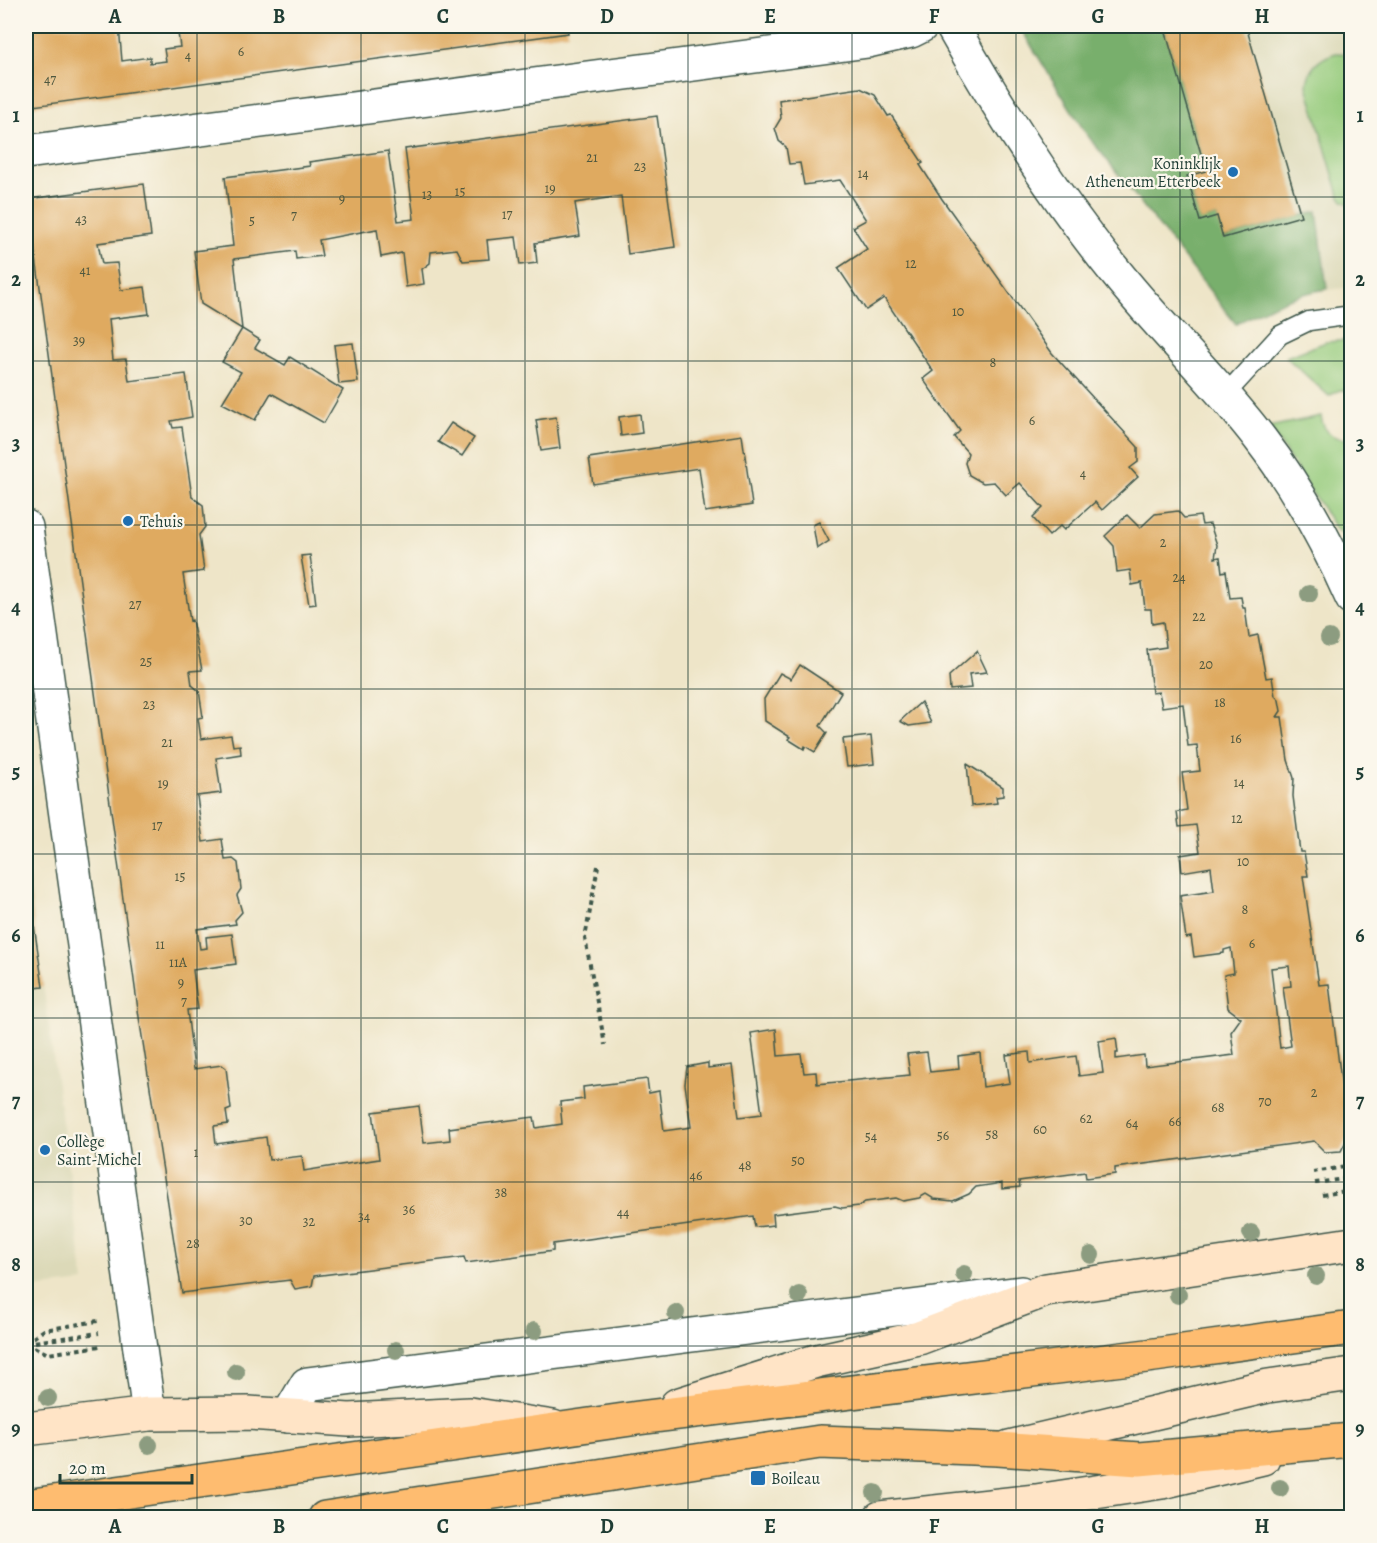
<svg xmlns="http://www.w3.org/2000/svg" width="1377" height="1543" font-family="Alegreya,serif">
<rect width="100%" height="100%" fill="#fbf7ec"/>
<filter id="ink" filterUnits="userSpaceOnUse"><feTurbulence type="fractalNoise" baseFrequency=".0167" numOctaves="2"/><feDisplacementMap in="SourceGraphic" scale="12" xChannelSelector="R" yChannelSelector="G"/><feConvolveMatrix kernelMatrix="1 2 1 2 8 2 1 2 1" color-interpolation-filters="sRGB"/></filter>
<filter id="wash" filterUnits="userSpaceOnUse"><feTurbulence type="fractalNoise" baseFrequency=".008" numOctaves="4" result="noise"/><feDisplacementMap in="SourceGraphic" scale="24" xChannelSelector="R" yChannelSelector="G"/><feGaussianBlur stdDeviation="1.35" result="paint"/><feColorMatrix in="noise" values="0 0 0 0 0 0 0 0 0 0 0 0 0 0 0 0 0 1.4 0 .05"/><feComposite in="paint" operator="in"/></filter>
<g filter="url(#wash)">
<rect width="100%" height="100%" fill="#eee5c8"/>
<g fill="#dcd9b8">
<path d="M1019,26H1351V287L1305,293L1276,303L1236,324L1085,132Z"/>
<path d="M26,860L84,1282L26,1289Z"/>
</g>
<g fill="#95cb7c" stroke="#5a8458" stroke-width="1.5">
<path d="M1336,53L1351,54V205L1343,201L1339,195L1307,86C1308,68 1319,58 1336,53Z"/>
<path d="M1351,340V391L1340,390L1329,396L1286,357L1326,342Z"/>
<path d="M1321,416C1323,433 1336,441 1351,438L1350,534H1342L1336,529L1269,427Z"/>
</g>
<path fill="#78af6c" stroke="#4c7650" stroke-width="1.5" d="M1019,26H1164L1206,171L1187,176L1200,220L1217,216L1224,238L1317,211L1327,289C1293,294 1266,308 1236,324L1085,132Z"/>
<g id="blocks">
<g fill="#dfaa61" fill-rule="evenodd">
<path d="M26,26H119L122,61L150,57V63L166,61L164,49L180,47L178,33L207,29V26H567L568,33L26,107Z"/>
<path d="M1164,26H1246L1301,216L1223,238L1217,216L1200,221L1187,176L1206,171Z"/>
<path d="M860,88L875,95L888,116L891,115L923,163L920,165L942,199L1052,353L1138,447V462L1130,468L1138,477L1102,510L1095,502L1064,530L1060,526L1049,536L1033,518L1043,508L1020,483L1006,495L994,482L983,483L969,475L965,463L968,453L954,437L960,431L923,379L933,371L884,298L866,310L838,268L867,249L853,227L866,220L840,180L804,185L800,163L789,164L786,147L779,141L775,128L781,118L779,100Z"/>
<path d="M657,116L675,247L628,254L621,196L575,203L580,236L535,243L537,263L520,265L516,237L487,240L489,259L463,261L457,249L431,252L430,263L422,269L424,284L406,287L402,253L381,257L377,229L319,240L322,256L296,259L295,251L234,259L242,329L260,340L255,348L285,365L290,357L343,390L324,423L271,393L255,420L222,403L241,372L222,362L242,329L201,304L194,251L233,246L225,177L310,166L309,162L388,151L398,221L414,219L405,149Z"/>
<path d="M144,184L151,236L98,243L102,264L117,263L121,290L145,287L149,314L109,319L113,360L126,359L129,381L186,374L192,417L171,421L173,428L182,427L192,497L203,505L205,527L199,535L204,571L183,574L190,621L192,620L202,670L190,671L192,685L199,691L203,717L198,718L201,739L231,735L233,746L240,745L241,754L216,758L221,793L197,796L203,842L222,839L225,860L233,859L238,863L241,889L237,895L242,912L235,920L236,924L197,929L200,949L207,948L206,937L232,934L236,964L193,970L198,1009L187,1010L194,1069L222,1065L226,1068L231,1109L226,1111L228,1124L214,1126L216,1144L266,1137L269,1160L302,1156L304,1171L334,1166L379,1159L373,1112L419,1106L424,1143L450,1140L449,1128L534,1117L536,1128L562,1124L560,1102L584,1099L583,1087L647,1079L649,1093L659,1091L664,1131L691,1127L685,1084L687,1067L708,1063V1068L732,1065L739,1117L762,1114L751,1033L776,1029L778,1056L801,1054L804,1073L816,1072L817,1084L910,1075L907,1054L927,1052L930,1072L959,1069L958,1056L980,1053L983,1087L1010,1083L1006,1055L1029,1052L1030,1063L1076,1056L1079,1076L1103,1073L1099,1041L1116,1038L1118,1053H1116V1059L1144,1055L1145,1066L1234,1055L1231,1032L1241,1018L1228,1008L1224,975L1234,973L1231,948L1224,950V953L1194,957L1191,937L1186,938L1180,896L1214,891L1211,867L1182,872L1180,855L1200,852L1196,825L1179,827L1177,812L1187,810L1182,773L1200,771L1197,745L1188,746L1183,704L1162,707L1159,692L1152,693L1147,650L1166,647L1163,622L1152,624L1151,609H1145L1142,583L1132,585L1130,570L1117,572L1114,546L1105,536L1127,515L1140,528L1155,514L1178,511L1184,518L1200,516L1202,525L1210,524L1217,545L1215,558L1220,557L1222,572L1226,571L1230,598L1241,597L1243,608H1245L1249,637L1258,635L1266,678L1272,677L1275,696L1279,700L1281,711L1277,717H1282L1288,760L1294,778L1293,796L1300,852H1304L1308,876H1303L1319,985L1329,984L1348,1137L1341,1151L1325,1152L1314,1141L1115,1168V1174L1086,1178L1085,1172L1019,1181L1020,1187L1002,1189V1183L976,1187L969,1194L953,1201L934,1199L926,1194L919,1198L903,1201L896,1198L865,1202L859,1206L842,1208L835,1206L773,1214L774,1225L755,1227L753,1216L553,1244V1251L466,1263L464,1257L314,1276L312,1286L295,1289L290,1280L182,1293L139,1017L28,199ZM1289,966L1291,986L1283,987L1291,1046L1280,1048L1271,968Z"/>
<path d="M353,343L358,382L339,384L334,345Z"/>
<path d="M640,414L642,433L621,436L619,417Z"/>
<path d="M556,417L560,448L541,451L536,420Z"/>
<path d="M451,423L474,438L462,456L438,442Z"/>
<path d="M742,435L752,505L705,512L699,468L593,484L589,458Z"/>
<path d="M819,522L829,541L817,549L813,525Z"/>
<path d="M310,555L316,604L309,605L301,556Z"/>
<path d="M977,651L987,672L969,674L971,688L950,690L949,676Z"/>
<path d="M800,665L841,692L820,726L827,733L815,752L805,746L804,749L788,739L790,737L765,721L764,699L780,673L791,679Z"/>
<path d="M921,702L931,723L909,726L900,721Z"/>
<path d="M871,736L874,764L847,767L843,739Z"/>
<path d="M967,764L1003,787V796L996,797L997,803L971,806Z"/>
<path d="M26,870L43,987L26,989Z"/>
</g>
</g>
</g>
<g filter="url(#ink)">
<use href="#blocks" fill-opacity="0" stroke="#3e564a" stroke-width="1.5"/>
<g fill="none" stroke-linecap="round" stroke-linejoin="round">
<defs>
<path id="lane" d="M1224,396L1280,335L1309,321L1352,315"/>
<g id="street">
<path d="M952,26C1001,113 1055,198 1118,275C1164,332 1217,382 1261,440C1298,488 1327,542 1352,598"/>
<path d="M26,152L868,41L911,31L921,26"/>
<path d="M26,527L149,1414"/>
<path d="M288,1416L307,1384L1021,1293"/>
</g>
<g id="secondary">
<path d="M677,1405L816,1361L919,1338L1046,1290L1352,1244"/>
<path d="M26,1429L149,1414L249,1413L349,1420L470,1414L553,1427"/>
<path d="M1009,1447L1268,1386L1352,1374"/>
<path d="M880,1518L1036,1501L1162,1482L1263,1458"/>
</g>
<g id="primary">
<path d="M26,1506L638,1418L1147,1356L1352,1328"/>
<path d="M325,1518L820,1442L998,1449L1139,1459L1352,1440"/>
</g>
</defs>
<use href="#lane" stroke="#3e564a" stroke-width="21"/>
<use href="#street" stroke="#3e564a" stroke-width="36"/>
<use href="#secondary" stroke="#3e564a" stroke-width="36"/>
<use href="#primary" stroke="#3e564a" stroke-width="36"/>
<g stroke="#3e564a" stroke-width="4" stroke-dasharray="4.5 4.5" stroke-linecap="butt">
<path d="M598,866L585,938L605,1045"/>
<path d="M1313,1172L1352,1166"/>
<path d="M1315,1183L1352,1178"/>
<path d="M1322,1195L1352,1190"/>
<path d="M26,1343L44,1330L98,1321"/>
<path d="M26,1343L48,1354L100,1346"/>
<path d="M26,1343L99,1333"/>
</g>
<use href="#lane" stroke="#fff" stroke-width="18"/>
<use href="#street" stroke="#fff" stroke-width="33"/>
<use href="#secondary" stroke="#ffe4c6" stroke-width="33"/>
<use href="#primary" stroke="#febc70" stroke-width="33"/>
</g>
<g fill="#8c9c80">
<circle cx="1309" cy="594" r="9"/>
<circle cx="1329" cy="638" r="9"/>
<circle cx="1251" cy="1233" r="9"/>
<circle cx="1091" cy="1255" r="9"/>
<circle cx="964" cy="1274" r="9"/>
<circle cx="1316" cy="1276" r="9"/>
<circle cx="799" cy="1295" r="9"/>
<circle cx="1178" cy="1295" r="9"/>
<circle cx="676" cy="1313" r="9"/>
<circle cx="534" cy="1331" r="9"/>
<circle cx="396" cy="1350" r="9"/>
<circle cx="236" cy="1372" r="9"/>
<circle cx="48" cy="1398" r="9"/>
<circle cx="149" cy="1445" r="9"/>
<circle cx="1280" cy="1488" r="9"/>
<circle cx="875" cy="1493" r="9"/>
</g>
</g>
<path fill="none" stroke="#1f3d34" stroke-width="1.5" stroke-opacity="0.55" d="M197,26V1518M361,26V1518M525,26V1518M688,26V1518M852,26V1518M1016,26V1518M1180,26V1518M26,197H1352M26,361H1352M26,525H1352M26,689H1352M26,854H1352M26,1018H1352M26,1182H1352M26,1346H1352"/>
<g fill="#1f6fb2" stroke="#fbf7ec" stroke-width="2">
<circle cx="1233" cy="172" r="6"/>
<circle cx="128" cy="521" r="6"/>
<circle cx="45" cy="1150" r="6"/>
<rect x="750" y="1470" width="16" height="16" rx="3"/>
</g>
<g text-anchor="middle" stroke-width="4.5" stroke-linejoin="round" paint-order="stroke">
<g font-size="14" fill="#4f583f">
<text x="241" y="56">6</text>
<text x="188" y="60">4</text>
<text x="50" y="84">47</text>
<text x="592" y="162">21</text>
<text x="640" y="171">23</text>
<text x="863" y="178">14</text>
<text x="550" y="193">19</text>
<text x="460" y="196">15</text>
<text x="427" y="199">13</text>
<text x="342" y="203">9</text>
<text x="507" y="219">17</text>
<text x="294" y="220">7</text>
<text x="81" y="224">43</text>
<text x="252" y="225">5</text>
<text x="911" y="268">12</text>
<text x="85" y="275">41</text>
<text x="958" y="316">10</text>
<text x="79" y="345">39</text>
<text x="993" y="367">8</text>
<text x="1032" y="425">6</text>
<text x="1083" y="478">4</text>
<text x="1163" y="547">2</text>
<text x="1179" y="582">24</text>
<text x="135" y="609">27</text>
<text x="1199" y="621">22</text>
<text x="146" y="666">25</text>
<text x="1206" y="669">20</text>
<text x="1220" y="707">18</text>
<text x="149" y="709">23</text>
<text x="1236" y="743">16</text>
<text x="167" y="747">21</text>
<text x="1239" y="787">14</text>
<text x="163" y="788">19</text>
<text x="1237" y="823">12</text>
<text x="157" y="830">17</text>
<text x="1243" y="866">10</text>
<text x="180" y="881">15</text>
<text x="1245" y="914">8</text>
<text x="1252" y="948">6</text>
<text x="160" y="949">11</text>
<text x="178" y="967">11A</text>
<text x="181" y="987">9</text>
<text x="184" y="1006">7</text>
<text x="1314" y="1097">2</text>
<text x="1265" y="1106">70</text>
<text x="1218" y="1112">68</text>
<text x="1086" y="1123">62</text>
<text x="1175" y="1126">66</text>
<text x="1132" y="1128">64</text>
<text x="1040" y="1134">60</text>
<text x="992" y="1139">58</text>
<text x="943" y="1140">56</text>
<text x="871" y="1141">54</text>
<text x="196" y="1157">1</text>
<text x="798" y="1165">50</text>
<text x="745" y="1170">48</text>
<text x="696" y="1180">46</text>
<text x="501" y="1197">38</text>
<text x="409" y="1214">36</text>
<text x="623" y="1217">44</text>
<text x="364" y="1221">34</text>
<text x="246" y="1225">30</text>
<text x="309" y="1226">32</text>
<text x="193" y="1248">28</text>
</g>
<g font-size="16" fill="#1f3d34" stroke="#fbf7ec" text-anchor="start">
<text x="1221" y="169" text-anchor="end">Koninklijk<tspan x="1221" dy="18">Atheneum Etterbeek</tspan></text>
<text x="140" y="527">Tehuis</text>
<text x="57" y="1147">Collège<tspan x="57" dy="18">Saint-Michel</tspan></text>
<text x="771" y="1484">Boileau</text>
</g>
</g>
<rect width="1377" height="1543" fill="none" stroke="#fbf7ec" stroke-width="66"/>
<path d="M60 1474v9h132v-9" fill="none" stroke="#1f3d34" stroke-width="3"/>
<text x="69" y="1474" font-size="18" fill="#1f3d34" stroke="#fbf7ec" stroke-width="4.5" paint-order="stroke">20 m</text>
<rect x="33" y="33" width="1311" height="1477" fill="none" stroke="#1f3d34" stroke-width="2"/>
<g font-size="20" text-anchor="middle" font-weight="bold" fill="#1f3d34">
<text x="115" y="23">A</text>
<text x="279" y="23">B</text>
<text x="443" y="23">C</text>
<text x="607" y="23">D</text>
<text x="770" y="23">E</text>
<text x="934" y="23">F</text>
<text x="1098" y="23">G</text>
<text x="1262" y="23">H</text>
<text x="16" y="122">1</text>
<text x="1360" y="122">1</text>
<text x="16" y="286">2</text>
<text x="1360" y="286">2</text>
<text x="16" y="450">3</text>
<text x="1360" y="450">3</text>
<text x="16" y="614">4</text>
<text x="1360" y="614">4</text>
<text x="16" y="778">5</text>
<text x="1360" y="778">5</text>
<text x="16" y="942">6</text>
<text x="1360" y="942">6</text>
<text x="16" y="1107">7</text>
<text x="1360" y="1107">7</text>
<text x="16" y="1271">8</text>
<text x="1360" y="1271">8</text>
<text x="16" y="1435">9</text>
<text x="1360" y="1435">9</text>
<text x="115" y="1533">A</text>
<text x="279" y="1533">B</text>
<text x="443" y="1533">C</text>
<text x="607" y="1533">D</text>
<text x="770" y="1533">E</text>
<text x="934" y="1533">F</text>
<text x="1098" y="1533">G</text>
<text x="1262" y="1533">H</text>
</g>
</svg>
